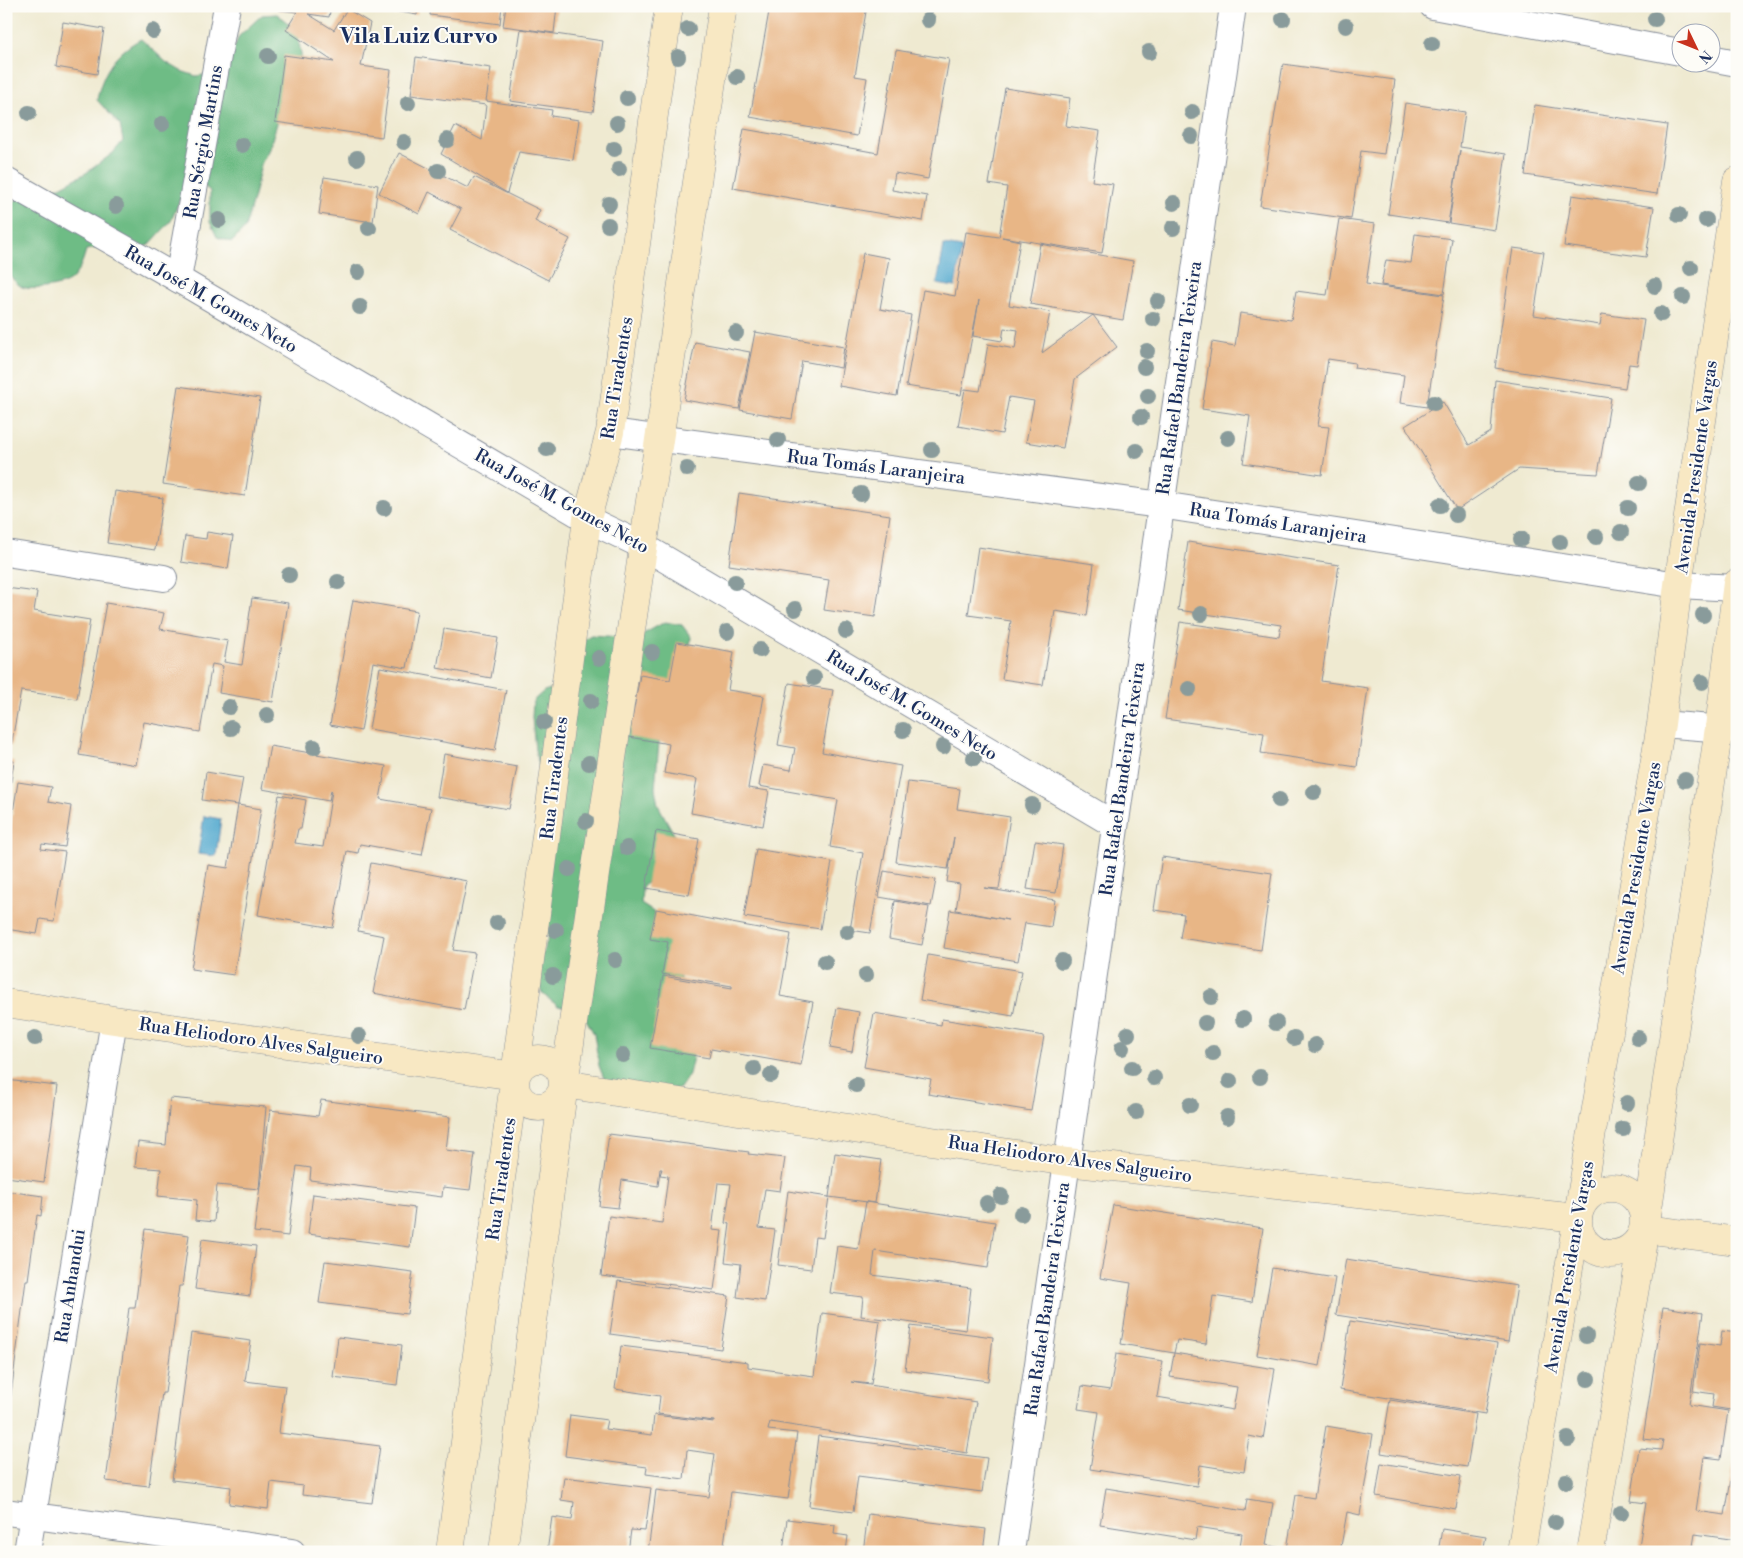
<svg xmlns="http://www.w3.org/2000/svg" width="1743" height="1558" font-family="'Libre Bodoni',serif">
<rect width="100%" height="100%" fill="#fdfcf7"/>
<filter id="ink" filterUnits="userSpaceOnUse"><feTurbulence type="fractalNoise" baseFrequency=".02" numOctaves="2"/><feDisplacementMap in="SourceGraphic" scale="10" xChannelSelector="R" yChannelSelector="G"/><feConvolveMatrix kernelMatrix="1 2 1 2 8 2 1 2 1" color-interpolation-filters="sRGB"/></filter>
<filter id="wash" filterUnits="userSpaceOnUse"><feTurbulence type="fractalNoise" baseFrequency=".0096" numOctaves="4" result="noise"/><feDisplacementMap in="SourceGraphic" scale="20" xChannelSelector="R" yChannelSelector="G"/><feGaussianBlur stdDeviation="1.12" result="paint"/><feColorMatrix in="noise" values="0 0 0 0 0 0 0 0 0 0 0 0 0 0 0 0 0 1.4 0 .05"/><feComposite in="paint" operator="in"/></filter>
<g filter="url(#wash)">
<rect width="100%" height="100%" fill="#efead1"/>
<g fill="#6ebc85" stroke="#447672">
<path d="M277,14L289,24L298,37L301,54L302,70L279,117L269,149L261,164L254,196L245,228L232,242L217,237L210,222V191L197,180L184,190L171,221L149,245L133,251L101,247L86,250C83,261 80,270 72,279C64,287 32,291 22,287C15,283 10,276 6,269V207L28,192L60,187L86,173L113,153L123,141L120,125L97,100C102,72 116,52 141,39L166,62L181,71L196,76L211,74L233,51L239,36L262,15Z"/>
<path d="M665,622L682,625L691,637L689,653L661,720L655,788L658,805L674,834V851L642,888L641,904L655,913L664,927L684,991L686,1025L693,1057L689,1074L680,1088L667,1095L605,1081L599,1066L594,1034L586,1019L574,1008L558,1006L545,996L534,983L536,968L549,937L536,892L547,796L535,750L532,717L533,701L544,691L560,686L577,643L591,635L636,638Z"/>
</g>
<g fill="#51a8ce" stroke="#366c96">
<path d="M944,245L962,248L955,287L937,284Z"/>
<path d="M204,816L221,819L216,856L198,854Z"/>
</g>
<g id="blocks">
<g fill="#e8b686">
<path d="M6,6H11L7,35H6Z"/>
<path d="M280,6H331L329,17L308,14L334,30L347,9L370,23L361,66L391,70L382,137L275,122L284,55L334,62L286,30L297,12L279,10Z"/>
<path d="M366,6H418L417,15Z"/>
<path d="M431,6H502L500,24L430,15Z"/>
<path d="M506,6H557L554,33L503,26Z"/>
<path d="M770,6H867L855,76L867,78L857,136L750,117Z"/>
<path d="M63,22L104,29L97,74L56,67Z"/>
<path d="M521,29L603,41L593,112L510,101Z"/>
<path d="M896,50L949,59L928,179L895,173L892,190L927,196L923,221L733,188L744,129L878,153Z"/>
<path d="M416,57L491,68L486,101L552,110L551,116L579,120L573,160L519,152L507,193L441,154L455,126L482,140L486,105L411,95Z"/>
<path d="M1283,64L1395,80L1384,154L1361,151L1351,219L1260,206Z"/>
<path d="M1005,88L1070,98L1066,126L1100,131L1092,181L1113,184L1102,253L1002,237L1020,241L1009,305L1050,312L1042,353L1093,315L1117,347L1075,379L1063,448L1026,442L1034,401L1009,397L1002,434L958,426L965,389L980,391L988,344L1015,349L1018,330L1004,328L1002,341L973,336L979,300L961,395L906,386L923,290L955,296L966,232L999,237L1007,187L989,184Z"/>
<path d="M1405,103L1465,112L1460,147L1506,154L1495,230L1449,223L1460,150L1448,223L1388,214Z"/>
<path d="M1535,105L1667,125L1657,194L1525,175Z"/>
<path d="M399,153L468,188L474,177L540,210L535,221L570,239L548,280L450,230L461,209L429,192L419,214L379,193Z"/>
<path d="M324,177L378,185L373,222L319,214Z"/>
<path d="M1572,195L1654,207L1646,257L1564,246Z"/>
<path d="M1339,219L1375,224L1366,284L1444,295L1427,407L1400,403L1404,375L1354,368L1355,363L1328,359L1318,426L1329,427L1322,475L1243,463L1250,416L1202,409L1212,342L1235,346L1240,313L1291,320L1296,291L1327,295Z"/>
<path d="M1415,234L1452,239L1444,294L1381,285L1386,260L1411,263Z"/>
<path d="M1040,244L1133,261L1123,320L1030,304Z"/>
<path d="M1513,248L1544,252L1534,315L1600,325L1602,314L1644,320L1637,365L1629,364L1625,388L1495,368Z"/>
<path d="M863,253L889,258L880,309L911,315L897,396L839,386Z"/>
<path d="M755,332L844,347L841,368L802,361L792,419L740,410Z"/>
<path d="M695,342L750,352L739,409L684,400Z"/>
<path d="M1495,380L1611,398L1598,474L1519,469L1457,510L1405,426L1443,402L1469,445L1491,432Z"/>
<path d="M178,386L260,398L245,496L163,484Z"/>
<path d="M115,491L163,498L155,550L107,543Z"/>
<path d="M739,493L890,515L875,617L824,610L829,580L729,565Z"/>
<path d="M207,532L233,536L228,569L181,562L185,536L206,539Z"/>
<path d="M1188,542L1339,565L1321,681L1368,688L1357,767L1261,753L1264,733L1165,719L1180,622L1279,637L1281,625L1178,610Z"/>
<path d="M978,547L1094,564L1087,616L1055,611L1043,685L1002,679L1011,621L968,615Z"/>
<path d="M6,588L37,592L34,611L90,620L77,699L21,691L11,746L6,745Z"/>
<path d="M252,598L288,603L273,702L219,693L223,666L212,664L200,732L144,722L136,765L79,755L106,603L164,613L160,629L228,641L224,662L242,665Z"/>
<path d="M353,600L417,611L407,668L373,662L361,731L330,725Z"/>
<path d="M444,629L498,638L491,678L437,668Z"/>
<path d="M677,642L734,652L728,690L764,696L748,788L769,791L763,826L691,813L697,779L664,773L669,744L629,737L640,675L670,680Z"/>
<path d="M380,667L506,690L495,751L369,729Z"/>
<path d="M789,683L833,690L822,752L901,766L870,933L850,930L863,853L830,847L838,800L759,786L763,765L791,770L795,748L778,745Z"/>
<path d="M270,746L386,766L380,799L431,808L422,855L360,844L358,853L347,851L333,928L258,915L279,795L306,800L301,829H298L295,843L323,847L332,791L331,790L329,801L262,789Z"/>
<path d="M444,754L517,767L509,809L437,797Z"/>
<path d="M6,760L14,761L8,802H6Z"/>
<path d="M206,772L243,778L238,805L202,800Z"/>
<path d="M18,782L51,787L48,802L71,806L65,847L42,844L41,849L65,852L54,921L40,919L37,934L6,929V854Z"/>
<path d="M908,782L960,789L957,809L1010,817L999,889L984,888L1055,900L1051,927L1025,923L1018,961L944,948L950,910L1008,920L956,910L960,884L947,882L954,837L948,869L896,862Z"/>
<path d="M238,805L261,809L234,975L191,969L208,865L228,868Z"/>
<path d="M656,831L699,839L689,895L646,888Z"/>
<path d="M1035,841L1063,845L1056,893L1027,889Z"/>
<path d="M756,849L832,862L820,929L744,917Z"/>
<path d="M1162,857L1272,873L1261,950L1180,938L1184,914L1154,910Z"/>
<path d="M371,863L467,881L453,950L475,953L464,1010L373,993L384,936L358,931Z"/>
<path d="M884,871L936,880L931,906L879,897Z"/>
<path d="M895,901L929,907L922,945L889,939Z"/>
<path d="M656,909L791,934L780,996L813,1002L801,1065L711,1049L709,1058L650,1048L663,976L732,988V986L662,974L668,942L650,939Z"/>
<path d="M928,955L1022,971L1013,1016L920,1000Z"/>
<path d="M837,1008L859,1012L852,1052L830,1048Z"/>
<path d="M874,1013L941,1025L942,1019L1044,1036L1031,1111L928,1094L931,1079L864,1067Z"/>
<path d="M6,1080L57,1086L44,1182L6,1177Z"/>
<path d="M170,1098L266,1107L259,1189L217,1185L214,1222L195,1220L197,1200L158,1196L161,1169L135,1167L138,1142L166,1145Z"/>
<path d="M321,1100L450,1117L446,1150L475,1154L470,1190L443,1187L442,1197L310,1180L311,1168L297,1166L288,1236L254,1232L270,1110L318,1116Z"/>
<path d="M609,1134L749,1152L748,1154L785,1158L780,1191L765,1189L759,1228L775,1230L765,1301L737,1297L741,1264L725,1262L730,1224L725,1223L731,1184L718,1183L712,1230L722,1231L714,1290L601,1276L609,1216L662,1223L668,1176L660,1175L662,1169H660L658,1186L622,1180L618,1208L599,1206Z"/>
<path d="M835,1153L881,1160L875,1203L829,1197Z"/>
<path d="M6,1191L43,1196L41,1216L37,1215L28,1280H26L9,1409H6Z"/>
<path d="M788,1191L829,1197L823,1238L815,1237L811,1269L778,1265Z"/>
<path d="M313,1194L415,1208L410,1247L308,1234Z"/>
<path d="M866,1202L995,1222L988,1268L875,1251L872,1275L971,1288L966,1330L861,1316L863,1297L830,1293L837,1246L858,1249Z"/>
<path d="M1113,1205L1263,1228L1252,1302L1213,1296L1206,1344L1177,1340L1174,1353L1121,1344L1131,1283L1100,1278Z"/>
<path d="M145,1229L189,1235L182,1286H179L165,1393H162L149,1486L106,1481L129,1308H135Z"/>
<path d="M202,1239L256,1246L250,1296L195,1289Z"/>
<path d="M1346,1259L1517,1286L1508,1342L1336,1315Z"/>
<path d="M325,1261L413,1272L407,1314L319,1303Z"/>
<path d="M1272,1268L1335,1278L1320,1366L1257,1355Z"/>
<path d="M618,1281L729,1296L721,1349L610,1334Z"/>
<path d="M1663,1307L1703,1313L1689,1405L1728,1411L1721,1459L1704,1457L1696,1511L1725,1515L1737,1445V1540L1695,1534L1692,1552H1638L1646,1503L1631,1501L1639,1448L1661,1450L1663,1441L1643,1439Z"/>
<path d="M822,1313L880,1321L871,1384L851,1382L976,1402L967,1453L770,1422L768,1430L797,1433L788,1499L731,1492L723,1552H648L656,1490L709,1497L715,1454L687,1450L684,1479L646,1474L647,1467L565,1456L570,1415L607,1420L605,1429L652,1435L654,1415L714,1422V1421L658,1414L660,1396L615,1389L621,1346L748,1362V1367L814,1376Z"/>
<path d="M1350,1321L1497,1344L1485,1414L1340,1390Z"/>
<path d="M911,1326L993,1337L988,1381L905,1370Z"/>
<path d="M1722,1331L1737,1333V1411L1712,1407L1714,1394L1693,1391L1700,1343L1720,1346Z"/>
<path d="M191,1333L251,1341L245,1381L285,1386L279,1433L380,1446L372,1503L302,1495L303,1486L271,1482L268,1509L229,1504L231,1487L172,1480Z"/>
<path d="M338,1337L402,1345L397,1385L333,1377Z"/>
<path d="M1174,1353L1275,1369L1263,1439L1249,1436L1244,1472L1200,1465L1197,1486L1090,1469L1099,1412L1078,1409L1082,1386L1110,1390L1116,1354L1163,1361L1157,1397L1233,1410L1237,1387L1170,1377Z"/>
<path d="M1390,1400L1476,1414L1467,1467L1381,1453Z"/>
<path d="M1326,1426L1373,1434L1360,1515L1347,1512L1340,1552H1239L1242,1534L1197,1527L1195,1540L1100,1525L1106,1488L1245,1511L1247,1499L1273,1503L1266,1545L1287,1549L1296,1495L1314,1498Z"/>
<path d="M818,1436L987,1458L982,1492L858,1476L853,1512L809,1506Z"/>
<path d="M1381,1463L1461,1476L1456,1509L1376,1496Z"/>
<path d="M564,1477L651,1488L645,1531L631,1530L628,1552H547L552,1517L572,1520L574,1502L561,1500Z"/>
<path d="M868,1514L986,1529L983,1552H863Z"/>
<path d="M787,1519L835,1525L834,1534L848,1536L846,1552H783Z"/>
<path d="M1442,1529L1486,1536L1483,1552H1438Z"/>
</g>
</g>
</g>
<g filter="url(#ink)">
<use href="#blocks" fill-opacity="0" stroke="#858c98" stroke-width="1"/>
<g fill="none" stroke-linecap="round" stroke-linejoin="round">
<defs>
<g id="minor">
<path d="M1433,6L1680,52"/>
<path d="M1710,58L1737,63"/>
<path d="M6,181L178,279L587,519L643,546L1115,825"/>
<path d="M178,279L227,6"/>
<path d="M610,432L1161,505L1678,585L1736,588"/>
<path d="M6,553L164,578"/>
<path d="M1661,724L1737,730"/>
<path d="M6,1512L292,1552"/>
<path d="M27,1552L114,1020"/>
<path d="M1011,1552L1233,6"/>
</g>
<g id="secondary">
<path d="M6,1003L114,1020L515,1076"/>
<circle cx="539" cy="1083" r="24"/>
<path d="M564,1084L1067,1162L1577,1218"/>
<circle cx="1611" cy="1221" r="33"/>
<path d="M1645,1229L1737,1241"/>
<path d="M450,1552L515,1076L587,519L610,432L669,6"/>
<path d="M503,1552L564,1084L723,6"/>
<path d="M1521,1552L1661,724L1678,585L1737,181"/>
<path d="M1590,1552L1645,1229L1719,728L1737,583"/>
</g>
</defs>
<use href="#minor" stroke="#858c98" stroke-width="28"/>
<use href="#secondary" stroke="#858c98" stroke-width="29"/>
<use href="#minor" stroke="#fff" stroke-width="26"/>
<use href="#secondary" stroke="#f8e8c3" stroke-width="28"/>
</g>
<g fill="#899b9b">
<circle cx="1283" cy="19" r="8"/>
<circle cx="1655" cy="19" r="8"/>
<circle cx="928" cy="20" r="8"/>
<circle cx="1346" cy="26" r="8"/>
<circle cx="688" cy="29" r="8"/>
<circle cx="153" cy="31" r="8"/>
<circle cx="1432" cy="44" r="8"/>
<circle cx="1149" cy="52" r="8"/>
<circle cx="268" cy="56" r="8"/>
<circle cx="678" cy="57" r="8"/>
<circle cx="737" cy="77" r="8"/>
<circle cx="627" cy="98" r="8"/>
<circle cx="408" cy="103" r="8"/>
<circle cx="1192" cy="112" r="8"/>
<circle cx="29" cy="113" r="8"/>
<circle cx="617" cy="123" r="8"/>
<circle cx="162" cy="124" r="8"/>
<circle cx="1191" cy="136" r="8"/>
<circle cx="447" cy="140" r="8"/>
<circle cx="404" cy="142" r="8"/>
<circle cx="242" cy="145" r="8"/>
<circle cx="614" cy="149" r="8"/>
<circle cx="357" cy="158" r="8"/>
<circle cx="619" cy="169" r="8"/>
<circle cx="438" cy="171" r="8"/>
<circle cx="1174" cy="203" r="8"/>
<circle cx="609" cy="204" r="8"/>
<circle cx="116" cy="206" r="8"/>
<circle cx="1679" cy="215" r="8"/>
<circle cx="219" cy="220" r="8"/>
<circle cx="1706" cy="220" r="8"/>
<circle cx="608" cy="225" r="8"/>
<circle cx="369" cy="228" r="8"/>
<circle cx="1173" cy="228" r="8"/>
<circle cx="1691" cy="268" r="8"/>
<circle cx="358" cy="272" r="8"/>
<circle cx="1655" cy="286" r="8"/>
<circle cx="1683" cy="297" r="8"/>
<circle cx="1158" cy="301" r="8"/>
<circle cx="360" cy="307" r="8"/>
<circle cx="1661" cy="314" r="8"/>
<circle cx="1153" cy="319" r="8"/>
<circle cx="736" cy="333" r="8"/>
<circle cx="1147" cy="351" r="8"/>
<circle cx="1144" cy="367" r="8"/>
<circle cx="1148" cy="396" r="8"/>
<circle cx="1434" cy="403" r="8"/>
<circle cx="1141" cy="417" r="8"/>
<circle cx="1228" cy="438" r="8"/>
<circle cx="778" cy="440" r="8"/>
<circle cx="547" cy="449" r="8"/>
<circle cx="932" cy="450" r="8"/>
<circle cx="1136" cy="451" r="8"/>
<circle cx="687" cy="469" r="8"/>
<circle cx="1639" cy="483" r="8"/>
<circle cx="861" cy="494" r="8"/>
<circle cx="1440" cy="505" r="8"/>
<circle cx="384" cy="508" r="8"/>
<circle cx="1628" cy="508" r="8"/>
<circle cx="1456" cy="515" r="8"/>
<circle cx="1621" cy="532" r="8"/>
<circle cx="1596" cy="537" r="8"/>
<circle cx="1521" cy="539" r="8"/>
<circle cx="1560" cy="542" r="8"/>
<circle cx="289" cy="575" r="8"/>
<circle cx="338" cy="582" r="8"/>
<circle cx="735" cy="582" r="8"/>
<circle cx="795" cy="609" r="8"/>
<circle cx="1201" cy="614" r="8"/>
<circle cx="1703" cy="615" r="8"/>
<circle cx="846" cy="631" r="8"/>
<circle cx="727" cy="632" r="8"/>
<circle cx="760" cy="650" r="8"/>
<circle cx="652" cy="652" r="8"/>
<circle cx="599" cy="658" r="8"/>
<circle cx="814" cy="678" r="8"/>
<circle cx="1702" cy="682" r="8"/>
<circle cx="1189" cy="689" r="8"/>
<circle cx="591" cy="701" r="8"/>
<circle cx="229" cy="707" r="8"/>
<circle cx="267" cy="715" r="8"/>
<circle cx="544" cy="722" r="8"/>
<circle cx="231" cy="728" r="8"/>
<circle cx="903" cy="730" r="8"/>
<circle cx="314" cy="747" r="8"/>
<circle cx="943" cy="747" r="8"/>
<circle cx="974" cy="758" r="8"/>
<circle cx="589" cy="763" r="8"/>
<circle cx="1685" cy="780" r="8"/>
<circle cx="1314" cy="792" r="8"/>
<circle cx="1279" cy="800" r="8"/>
<circle cx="1032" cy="805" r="8"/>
<circle cx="586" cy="821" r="8"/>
<circle cx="627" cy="848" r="8"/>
<circle cx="569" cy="869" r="8"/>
<circle cx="497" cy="923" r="8"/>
<circle cx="556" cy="930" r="8"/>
<circle cx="847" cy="932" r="8"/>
<circle cx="615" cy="960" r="8"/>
<circle cx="1062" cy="961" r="8"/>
<circle cx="825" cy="962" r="8"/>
<circle cx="866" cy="975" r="8"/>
<circle cx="553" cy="976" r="8"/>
<circle cx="1211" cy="997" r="8"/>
<circle cx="1243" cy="1019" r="8"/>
<circle cx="1205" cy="1023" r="8"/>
<circle cx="1276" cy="1023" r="8"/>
<circle cx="1128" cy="1034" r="8"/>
<circle cx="359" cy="1036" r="8"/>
<circle cx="35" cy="1038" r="8"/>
<circle cx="1294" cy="1038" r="8"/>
<circle cx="1638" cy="1038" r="8"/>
<circle cx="1315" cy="1045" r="8"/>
<circle cx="1122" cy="1048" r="8"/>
<circle cx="1213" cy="1053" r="8"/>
<circle cx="623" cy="1055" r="8"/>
<circle cx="1132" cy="1068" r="8"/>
<circle cx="754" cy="1069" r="8"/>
<circle cx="771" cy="1075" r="8"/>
<circle cx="1260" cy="1077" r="8"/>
<circle cx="1154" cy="1078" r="8"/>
<circle cx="1230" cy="1081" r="8"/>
<circle cx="856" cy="1085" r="8"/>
<circle cx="1627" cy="1103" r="8"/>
<circle cx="1190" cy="1105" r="8"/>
<circle cx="1136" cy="1112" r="8"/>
<circle cx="1227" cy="1117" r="8"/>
<circle cx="1623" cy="1129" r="8"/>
<circle cx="1001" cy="1196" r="8"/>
<circle cx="987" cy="1203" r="8"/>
<circle cx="1021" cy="1214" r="8"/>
<circle cx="1586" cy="1336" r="8"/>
<circle cx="1588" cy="1379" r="8"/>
<circle cx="1568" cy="1439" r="8"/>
<circle cx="1566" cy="1481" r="8"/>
<circle cx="1621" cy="1513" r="8"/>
<circle cx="1555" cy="1522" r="8"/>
</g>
</g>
<g text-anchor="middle" stroke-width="4" stroke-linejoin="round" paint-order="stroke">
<g font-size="18" fill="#1b2f5e" stroke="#fdfcf7">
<text transform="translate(203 142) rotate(-80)" y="6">Rua Sérgio Martins</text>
<text transform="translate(211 299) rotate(30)" y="6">Rua José M. Gomes Neto</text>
<text transform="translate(617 378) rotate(-81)" y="6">Rua Tiradentes</text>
<text transform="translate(1179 378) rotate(-82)" y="6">Rua Rafael Bandeira Teixeira</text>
<text transform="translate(876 467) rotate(7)" y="6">Rua Tomás Laranjeira</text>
<text transform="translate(1696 467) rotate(-82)" y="6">Avenida Presidente Vargas</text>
<text transform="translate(562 501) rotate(29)" y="6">Rua José M. Gomes Neto</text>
<text transform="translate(1278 523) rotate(9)" y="6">Rua Tomás Laranjeira</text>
<text transform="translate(912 705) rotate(31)" y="6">Rua José M. Gomes Neto</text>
<text transform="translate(554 778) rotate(-83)" y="6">Rua Tiradentes</text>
<text transform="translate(1122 779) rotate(-82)" y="6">Rua Rafael Bandeira Teixeira</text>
<text transform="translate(1636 868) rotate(-80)" y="6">Avenida Presidente Vargas</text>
<text transform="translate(261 1041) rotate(8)" y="6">Rua Heliodoro Alves Salgueiro</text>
<text transform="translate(1070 1159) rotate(8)" y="6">Rua Heliodoro Alves Salgueiro</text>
<text transform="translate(501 1179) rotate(-82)" y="6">Rua Tiradentes</text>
<text transform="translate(1569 1267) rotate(-80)" y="6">Avenida Presidente Vargas</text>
<text transform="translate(70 1286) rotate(-81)" y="6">Rua Anhandui</text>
<text transform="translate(1047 1299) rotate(-82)" y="6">Rua Rafael Bandeira Teixeira</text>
</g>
<g font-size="22" font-weight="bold" fill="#1b2f5e" stroke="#fdfcf7">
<text x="419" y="43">Vila Luiz Curvo</text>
</g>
</g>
<rect width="1743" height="1558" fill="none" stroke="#fdfcf7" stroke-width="25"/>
<g transform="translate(1696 48) rotate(133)"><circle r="24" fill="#fdfcf7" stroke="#a3aaba"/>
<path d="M0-4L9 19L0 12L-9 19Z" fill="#c8321e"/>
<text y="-8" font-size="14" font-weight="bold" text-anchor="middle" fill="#1b2f5e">N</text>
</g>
</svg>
